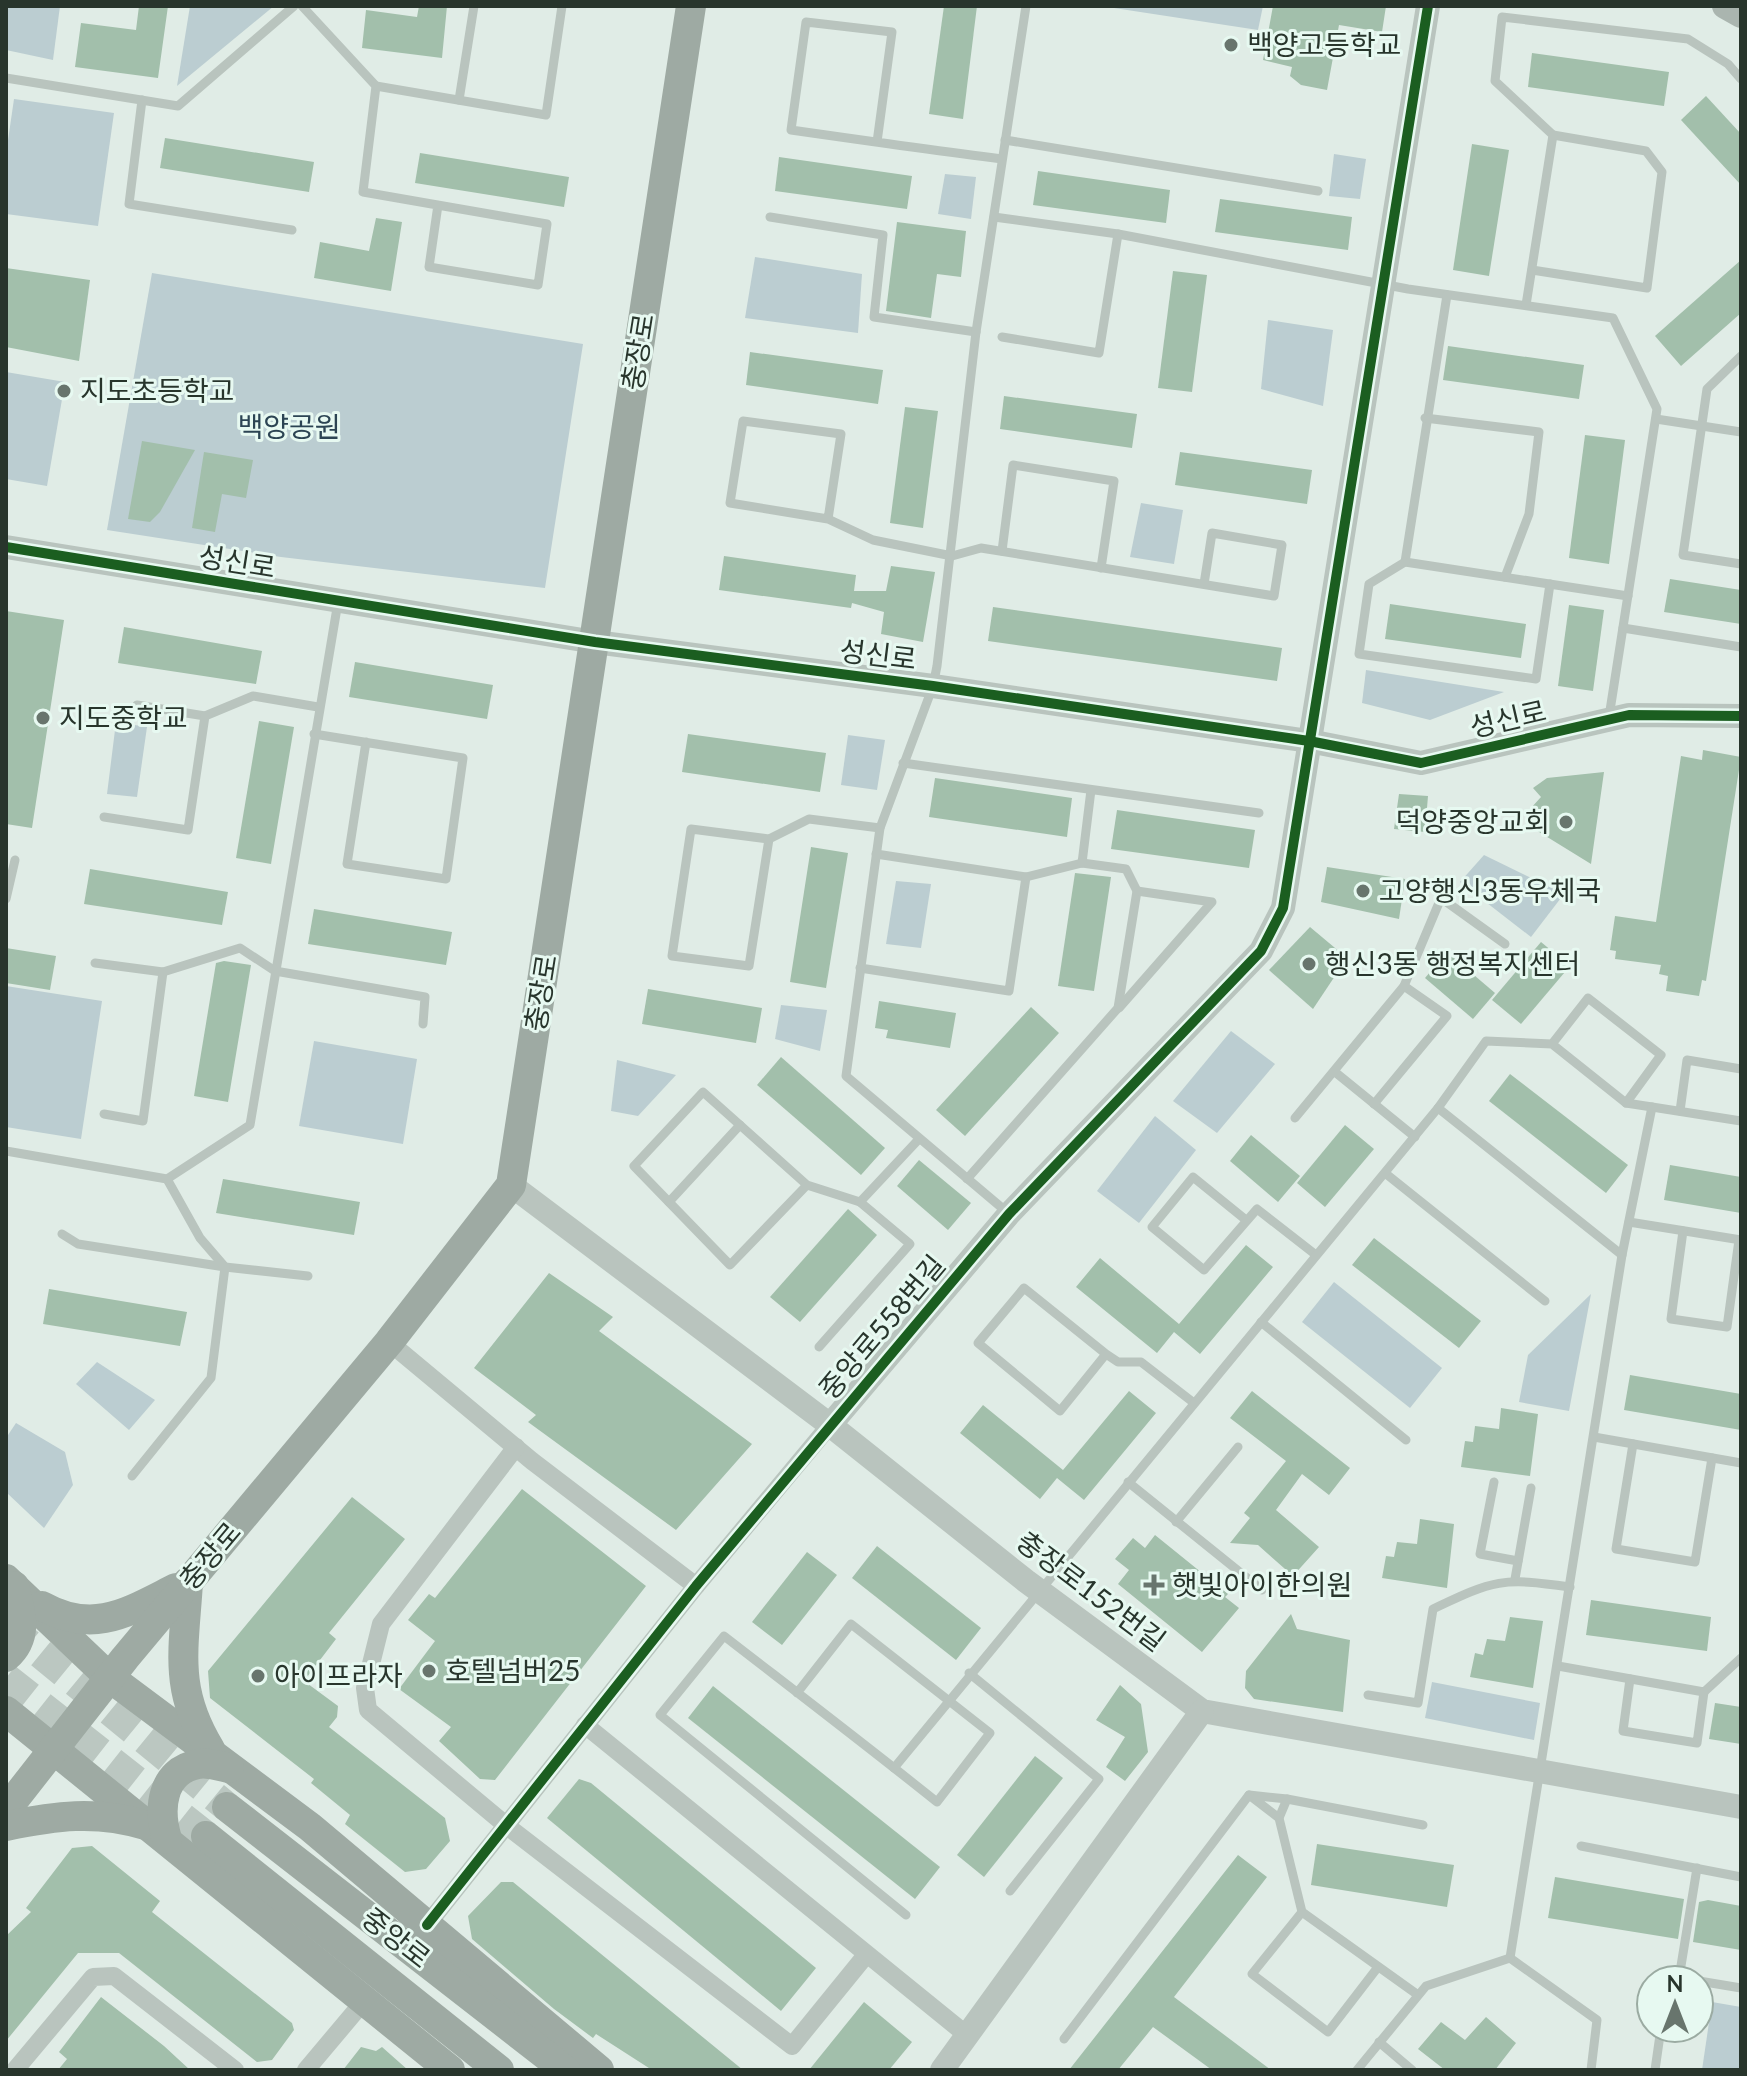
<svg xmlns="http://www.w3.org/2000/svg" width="1747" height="2076" font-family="Lato,'Noto Sans KR',sans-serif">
<rect width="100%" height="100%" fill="#e0ece6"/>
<g fill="#bbcdd1">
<path d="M6,6H60L53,60L6,50Z"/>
<path d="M190,6H274L177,86Z"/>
<path d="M1101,6H1263L1258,30Z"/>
<path d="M14,99L114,113L98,226L6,214V154Z"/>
<path d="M1334,154L1366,159L1360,199L1329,196Z"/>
<path d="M945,174L976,177L971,219L938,214Z"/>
<path d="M755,257L862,274L858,333L745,318Z"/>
<path d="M152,273L583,344L545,588L281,557L107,530Z"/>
<path d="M1268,320L1333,330L1323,406L1261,389Z"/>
<path d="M6,372L65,382L47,486L6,479Z"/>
<path d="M1141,503L1183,510L1174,564L1130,557Z"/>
<path d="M1366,670L1504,692L1430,720L1362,703Z"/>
<path d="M116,722L147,727L137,797L107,794Z"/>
<path d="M848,735L885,740L877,790L841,785Z"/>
<path d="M1484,855L1564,894L1531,937L1460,882Z"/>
<path d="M896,881L931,884L921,948L886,944Z"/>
<path d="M6,986L102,1001L81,1139L6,1127Z"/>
<path d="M781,1005L827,1010L820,1051L775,1039Z"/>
<path d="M1231,1031L1275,1064L1217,1133L1173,1101Z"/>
<path d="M314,1041L417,1059L403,1144L299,1126Z"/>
<path d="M617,1060L676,1075L638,1116L611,1111Z"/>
<path d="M1155,1116L1196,1150L1139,1223L1097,1191Z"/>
<path d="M1334,1282L1442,1368L1410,1408L1302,1322Z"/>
<path d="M1591,1294L1569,1411L1519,1402L1528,1355Z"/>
<path d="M97,1362L155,1400L129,1430L76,1384Z"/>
<path d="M16,1423L65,1452L73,1485L44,1528L6,1492V1438Z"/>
<path d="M1432,1682L1540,1703L1534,1740L1425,1718Z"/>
<path d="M1712,2002L1741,2007V2070H1702Z"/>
</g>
<g fill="#a2bfab">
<path d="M139,6H168L158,78L75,67L81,23L136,30Z"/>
<path d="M419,6H447L442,58L362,48L366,10L417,17Z"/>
<path d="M944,6H977L963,119L929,114Z"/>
<path d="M1273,6H1386L1382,32L1339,25L1327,90L1301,85L1290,76L1292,67L1263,60Z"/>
<path d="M1532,53L1669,72L1664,106L1528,87Z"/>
<path d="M1706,96L1741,134V185L1681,120Z"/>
<path d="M165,138L314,162L309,192L160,168Z"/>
<path d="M1472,144L1509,150L1489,276L1453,270Z"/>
<path d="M420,153L569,177L564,207L415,183Z"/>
<path d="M779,157L912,176L907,209L775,191Z"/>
<path d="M1038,171L1170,190L1166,223L1033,205Z"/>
<path d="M1220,199L1352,217L1348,250L1215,232Z"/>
<path d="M376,218L402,222L391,291L314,278L320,242L369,251Z"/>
<path d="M897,222L966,231L961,277L937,274L931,318L886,311Z"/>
<path d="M1741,260V313L1681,366L1655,336Z"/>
<path d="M6,268L90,280L79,361L6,347Z"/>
<path d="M1173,271L1207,275L1192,392L1158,388Z"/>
<path d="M1448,346L1584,365L1579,399L1443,380Z"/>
<path d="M750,352L883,370L878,404L746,385Z"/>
<path d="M1004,396L1137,414L1132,448L1000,429Z"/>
<path d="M905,407L938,411L923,528L890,523Z"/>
<path d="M1585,435L1625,440L1609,564L1569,558Z"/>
<path d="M142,441L195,450L160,512L150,522L128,519Z"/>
<path d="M204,452L253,460L246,498L222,494L215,532L192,528Z"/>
<path d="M1180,452L1312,470L1307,504L1175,485Z"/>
<path d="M724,556L856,575L854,591H886L891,566L935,572L923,642L881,634L884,612L852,603L851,608L719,590Z"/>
<path d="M1670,579L1741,590V624L1664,612Z"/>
<path d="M1390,604L1526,624L1521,658L1385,639Z"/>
<path d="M1569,605L1604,610L1593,691L1558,686Z"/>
<path d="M993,607L1282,648L1277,681L988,641Z"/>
<path d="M6,611L64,620L32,828L6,824Z"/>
<path d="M124,627L262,651L256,684L118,663Z"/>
<path d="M355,662L493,685L487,719L349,697Z"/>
<path d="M259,721L294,727L271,864L236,858Z"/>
<path d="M688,734L826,753L820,792L682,772Z"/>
<path d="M1703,750L1741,757L1706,981L1702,980L1699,996L1666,991L1668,976L1659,974L1661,965L1615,959L1616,951L1610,950L1615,916L1656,922L1681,756L1702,760Z"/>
<path d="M1604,772L1591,864L1531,827L1540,817L1531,808L1541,797L1533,788L1547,778Z"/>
<path d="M935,778L1072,798L1067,837L929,817Z"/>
<path d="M1399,794L1428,796L1425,832L1394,829Z"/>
<path d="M1117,810L1255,830L1249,868L1111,849Z"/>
<path d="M811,847L848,853L826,988L790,982Z"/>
<path d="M1327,867L1405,879L1399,919L1321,902Z"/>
<path d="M90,869L228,892L222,925L84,904Z"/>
<path d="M1075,873L1111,877L1094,991L1058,986Z"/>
<path d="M314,909L452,932L446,965L308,944Z"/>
<path d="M1310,927L1347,958L1313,1009L1269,970Z"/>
<path d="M1541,942L1570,966L1521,1024L1492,1000Z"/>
<path d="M6,948L56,956L50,990L6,983Z"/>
<path d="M1447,952L1495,993L1473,1019L1425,978Z"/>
<path d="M224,961L251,965L228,1102L194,1096L216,963Z"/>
<path d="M648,989L762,1008L756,1043L642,1024Z"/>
<path d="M879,1001L956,1013L950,1048L886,1038L888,1030L875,1028Z"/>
<path d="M1031,1007L1059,1033L965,1136L936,1110Z"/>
<path d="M781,1057L885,1148L861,1175L757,1085Z"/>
<path d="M1510,1074L1628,1165L1606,1193L1489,1101Z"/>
<path d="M1345,1125L1374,1149L1325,1207L1297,1183Z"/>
<path d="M1251,1135L1300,1176L1278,1202L1230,1161Z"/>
<path d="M919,1160L971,1203L948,1230L897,1186Z"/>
<path d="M1670,1165L1741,1177V1213L1664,1200Z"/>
<path d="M223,1179L360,1202L354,1235L216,1213Z"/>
<path d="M848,1209L877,1235L800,1322L770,1297Z"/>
<path d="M1374,1238L1481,1321L1459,1348L1352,1265Z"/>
<path d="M1246,1245L1273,1267L1200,1354L1174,1332L1157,1353L1076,1287L1100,1258L1179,1324Z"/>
<path d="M549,1273L613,1317L599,1331L752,1444L676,1530L528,1422L536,1415L474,1368Z"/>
<path d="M49,1289L187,1312L180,1346L43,1324Z"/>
<path d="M1630,1375L1741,1394V1430L1624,1410Z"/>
<path d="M1129,1391L1156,1413L1084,1500L1057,1478L1040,1499L960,1433L983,1405L1063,1470Z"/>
<path d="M1252,1391L1350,1468L1329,1495L1302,1474L1276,1510L1319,1547L1293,1576L1258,1545L1230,1543L1250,1518L1244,1513L1286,1461L1230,1418Z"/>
<path d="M1501,1408L1538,1414L1530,1476L1461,1467L1465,1441L1473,1442L1475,1426L1499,1429Z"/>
<path d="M522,1489L646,1586L495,1780L480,1779L439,1741L451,1727L399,1689L435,1641L408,1620L429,1594L435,1598Z"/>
<path d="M352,1497L405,1539L329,1633L336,1639L304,1681L338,1706L337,1717L329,1727L445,1818L450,1841L426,1869L405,1872L345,1824L350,1815L311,1783L314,1779L210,1698L208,1671Z"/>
<path d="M1420,1519L1454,1524L1447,1588L1382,1578L1386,1556L1394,1557L1397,1542L1417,1544Z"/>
<path d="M1155,1535L1228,1594L1225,1597L1239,1608L1202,1652L1118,1584L1129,1570L1115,1559L1133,1538L1145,1548Z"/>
<path d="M877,1546L981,1628L956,1660L852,1578Z"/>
<path d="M807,1552L837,1575L782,1645L752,1622Z"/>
<path d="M1591,1600L1711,1617L1707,1651L1586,1635Z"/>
<path d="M1291,1614L1297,1629L1350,1640L1343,1712L1254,1699L1245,1688L1246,1671Z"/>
<path d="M1510,1617L1543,1621L1533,1688L1470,1677L1475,1653L1483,1655L1487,1639L1505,1641Z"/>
<path d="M1120,1685L1141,1704L1148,1752L1125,1781L1106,1767L1125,1737L1096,1720Z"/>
<path d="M713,1686L940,1867L915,1899L688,1718Z"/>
<path d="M1715,1703L1741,1707V1744L1709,1739Z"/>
<path d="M1035,1756L1063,1778L984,1877L957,1855Z"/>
<path d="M579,1779L591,1783L816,1968L781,2011L547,1818Z"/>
<path d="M1317,1844L1454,1865L1447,1907L1311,1885Z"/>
<path d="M92,1846L160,1901L152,1912L292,2023L294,2030L272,2060L257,2062L119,1953H78L6,2041V1936L31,1912L26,1908L72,1848Z"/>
<path d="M1238,1855L1267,1877L1174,1997L1271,2070H1212L1153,2027L1118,2070H1069Z"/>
<path d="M1555,1877L1684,1899L1678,1939L1548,1918Z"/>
<path d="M501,1882H513L743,2070H652L596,2034L593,2038L554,2009L472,1939L468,1916Z"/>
<path d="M1708,1900L1741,1906V1950L1693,1942L1699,1902Z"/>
<path d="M101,1997L164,2046L190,2070H58L67,2059L59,2052Z"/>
<path d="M864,2002L912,2042L889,2070H809Z"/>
<path d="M1486,2017L1516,2043L1495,2070H1445L1418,2049L1441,2022L1465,2040Z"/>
<path d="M361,2047L376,2051L382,2047L408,2070H343Z"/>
</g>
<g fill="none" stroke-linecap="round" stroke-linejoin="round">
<g stroke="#bbc7c1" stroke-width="30" stroke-dasharray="30 15" stroke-linecap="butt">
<path d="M6,1625L227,1807"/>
<path d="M6,1678L206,1836"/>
</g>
<g stroke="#b9c4be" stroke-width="9">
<path d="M302,6L376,86L363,192L547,224L538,285L429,267L438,205"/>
<path d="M6,78L178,106L294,6"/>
<path d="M376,86L546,115L562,6"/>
<path d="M142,100L129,204L292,230"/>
<path d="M459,100L474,6"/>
<path d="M1005,140L1318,191"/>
<path d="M877,142L892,32L806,22L791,130C861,140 931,150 1002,159"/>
<path d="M770,217L883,235L874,317L976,332"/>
<path d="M994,217L1118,234L1408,289L1613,318L1657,409L1609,717"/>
<path d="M1532,270L1647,288L1662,172L1646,151L1553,135"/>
<path d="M1447,295L1405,562L1628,596"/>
<path d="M1526,305L1553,135L1495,81L1502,17L1688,39L1728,64L1741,79"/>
<path d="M1002,337L1099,353L1118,234"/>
<path d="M1741,356L1707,389L1683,555L1741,564"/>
<path d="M1425,418L1539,432L1529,514L1505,577"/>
<path d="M1656,419L1741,432"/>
<path d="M828,519L730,503L743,421L841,434L828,519L873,540L952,556L981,548L1274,596L1282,545L1212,533L1204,584"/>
<path d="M1002,551L1013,465L1114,481L1101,568"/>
<path d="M1405,562L1369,584L1359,654L1536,679L1550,584"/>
<path d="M1623,628L1741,647"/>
<path d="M137,705L205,716"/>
<path d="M314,734L463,758L446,879L347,864L366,742"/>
<path d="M903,763L1259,813"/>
<path d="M104,817L188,830L205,716L253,696L318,707"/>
<path d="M769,839L749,966L672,956L691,829L769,839L809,819L880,828"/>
<path d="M876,854L1026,877L1082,863L1126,869L1137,891L1118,1008L967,1179"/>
<path d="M1082,863L1091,790"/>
<path d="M6,899L15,860"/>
<path d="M95,963L163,972"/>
<path d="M860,968L1009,991L1026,877"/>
<path d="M1119,1008L1212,902L1137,891"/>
<path d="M1335,1072L1415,1137"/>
<path d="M1626,1103L1652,1107"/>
<path d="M1374,1104L1447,1016L1404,986"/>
<path d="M1438,1108L1622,1255"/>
<path d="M1680,1111L1687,1060L1741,1069"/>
<path d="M104,1114L143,1121L163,972L240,948L275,971L425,997L423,1024"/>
<path d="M1295,1118L1404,986L1441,898L1505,944"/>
<path d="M6,1151L167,1179L250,1125L338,602"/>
<path d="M1385,1173L1545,1301"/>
<path d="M807,1185L730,1265L634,1166L703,1092L807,1185L860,1202L919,1139"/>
<path d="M669,1202L740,1125"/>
<path d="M1008,1213L846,1076L880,828L933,686L937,666L976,332L1026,6"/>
<path d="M1246,1220L1193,1177L1152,1227L1204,1270L1257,1209L1316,1255"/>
<path d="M1629,1222L1741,1240"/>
<path d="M1683,1231L1671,1319L1727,1327L1739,1240"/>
<path d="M62,1234L78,1244L225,1267L308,1276"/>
<path d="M1261,1322L1406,1440"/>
<path d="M819,1347L910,1244L860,1202"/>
<path d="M1106,1354L1060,1411L978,1343L1024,1288L1106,1354L1118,1362H1141L1194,1403"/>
<path d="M1594,1437L1741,1463"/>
<path d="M1633,1444L1616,1549L1695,1562L1712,1458"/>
<path d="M132,1476L211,1378L225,1267L200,1238L167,1179"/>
<path d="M1128,1482L1262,1590"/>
<path d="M1494,1482L1480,1554L1518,1561"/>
<path d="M1176,1522L1238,1447"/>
<path d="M1515,1579L1531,1488"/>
<path d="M1558,1666L1704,1692L1741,1658"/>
<path d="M969,1673L1099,1779L1010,1891"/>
<path d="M1630,1679L1623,1731L1697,1743L1704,1692"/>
<path d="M797,1693L851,1624L990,1733L937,1802C867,1746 795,1691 724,1636L660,1715L906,1915"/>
<path d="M1368,1695L1418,1703L1433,1609C1494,1580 1502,1577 1570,1587"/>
<path d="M894,1768L1438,1108L1486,1041L1552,1044L1588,998L1661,1055L1626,1103L1552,1044"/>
<path d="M1279,1818L1249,1795L1287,1799"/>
<path d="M1581,1846L1741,1877"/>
<path d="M1302,1912L1279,1818L1287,1799L1423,1825"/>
<path d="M1510,1958L1622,1255L1652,1107L1741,1121"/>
<path d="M1510,1958L1597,2020L1591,2070"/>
<path d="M1378,1967L1328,2032L1252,1974L1302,1912L1418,1995"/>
<path d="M1679,1978L1697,1868"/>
<path d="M1668,1980V1976L1693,1980"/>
<path d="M1699,1981L1741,1988"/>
<path d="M1064,2039L1249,1795"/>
<path d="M1379,2042L1412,2070"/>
<path d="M1357,2070L1426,1986L1510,1958"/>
<path d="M1655,2070L1661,2028"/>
</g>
<g stroke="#b9c4be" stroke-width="18">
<path d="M389,1342L532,1461L696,1586"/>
<path d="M516,1447L381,1624L365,1688L368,1710L507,1826L792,2046L866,1955"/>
<path d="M585,1725L968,2036"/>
<path d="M427,1925L696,1586L830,1425"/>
<path d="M15,2070L93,1977L114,1976L235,2070"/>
<path d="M306,2070L364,2001"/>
</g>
<g stroke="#b9c4be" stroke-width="24">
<path d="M6,547L595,642L933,686L1309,741L1421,763L1629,715L1741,716"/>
<path d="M511,1185L830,1425L1026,1581L1202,1711L1741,1807"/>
<path d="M830,1425L1009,1214L1261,951L1283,908L1428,6"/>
<path d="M942,2070L1202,1711"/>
</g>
<path stroke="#aab5af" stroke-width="26" d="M1725,6L1741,15"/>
<g stroke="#9eaaa3" stroke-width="30">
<path d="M6,1579L109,1677L310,1827L599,2070"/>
<path d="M188,1582C184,1650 173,1688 210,1749"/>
<path d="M42,1606C94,1635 128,1612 176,1588"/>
<path d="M6,1657C29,1637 21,1613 14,1586"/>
<path d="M6,1711L450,2070"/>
<path d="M227,1807L565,2070"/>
<path d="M6,1810L125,1658L389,1342L511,1185L691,6"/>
<path d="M6,1826C55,1816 96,1810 145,1825"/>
<path d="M206,1836L499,2070"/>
<path d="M167,1839C158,1809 161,1771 198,1764C207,1762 220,1766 229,1768"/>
</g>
<defs>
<g id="cycleway">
<path d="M6,547L595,642L933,686L1309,741L1421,763L1629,715L1741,716"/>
<path d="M427,1925L696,1586L1009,1214L1261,951L1283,908L1428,6"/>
</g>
</defs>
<use href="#cycleway" stroke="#e7f9f1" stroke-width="15"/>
<use href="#cycleway" stroke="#1b5e20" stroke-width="10"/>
</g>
<g fill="#68756d" stroke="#e7f9f1" stroke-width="3">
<circle cx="1231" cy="45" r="8"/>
<circle cx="64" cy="391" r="8"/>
<circle cx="43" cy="718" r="8"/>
<circle cx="1566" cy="822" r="8"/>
<circle cx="1363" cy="891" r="8"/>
<circle cx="1309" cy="964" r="8"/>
<path d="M1150 1573h8v8h8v8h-8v8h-8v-8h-8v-8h8z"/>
<circle cx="429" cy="1671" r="8"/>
<circle cx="258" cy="1676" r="8"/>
</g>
<g text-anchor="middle" stroke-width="6" stroke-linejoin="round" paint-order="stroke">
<g font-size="28" fill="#28352c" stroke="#e7f9f1" text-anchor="start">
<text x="1247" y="55">백양고등학교</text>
<text x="80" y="401">지도초등학교</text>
<text x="59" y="728">지도중학교</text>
<text x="1550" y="832" text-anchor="end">덕양중앙교회</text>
<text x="1379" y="901">고양행신3동우체국</text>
<text x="1325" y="974">행신3동 행정복지센터</text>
<text x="1172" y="1595">햇빛아이한의원</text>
<text x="445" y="1681">호텔넘버25</text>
<text x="274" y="1686">아이프라자</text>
</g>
<g font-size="28" fill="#28352c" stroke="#e7f9f1">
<text transform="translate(638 352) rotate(-81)" y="10">충장로</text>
<text transform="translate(237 562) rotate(9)" y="10">성신로</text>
<text transform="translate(878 655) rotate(7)" y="10">성신로</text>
<text transform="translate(1508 719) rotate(-13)" y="10">성신로</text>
<text transform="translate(541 993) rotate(-81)" y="10">충장로</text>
<text transform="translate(882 1327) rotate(-50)" y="10">중앙로558번길</text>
<text transform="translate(210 1556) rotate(-50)" y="10">충장로</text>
<text transform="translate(1091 1591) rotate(37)" y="10">충장로152번길</text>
<text transform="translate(396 1938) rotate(38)" y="10">중앙로</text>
</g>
<g font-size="28" fill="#2c4453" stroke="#e7f9f1">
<text x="289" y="437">백양공원</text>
</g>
</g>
<rect width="1747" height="2076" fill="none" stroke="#28352c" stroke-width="16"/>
<g transform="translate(1675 2004)"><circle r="38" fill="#e7f9f1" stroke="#9baba2" stroke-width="2"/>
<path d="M0-6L14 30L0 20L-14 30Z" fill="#68756d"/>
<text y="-12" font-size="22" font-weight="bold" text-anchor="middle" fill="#28352c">N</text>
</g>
</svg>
